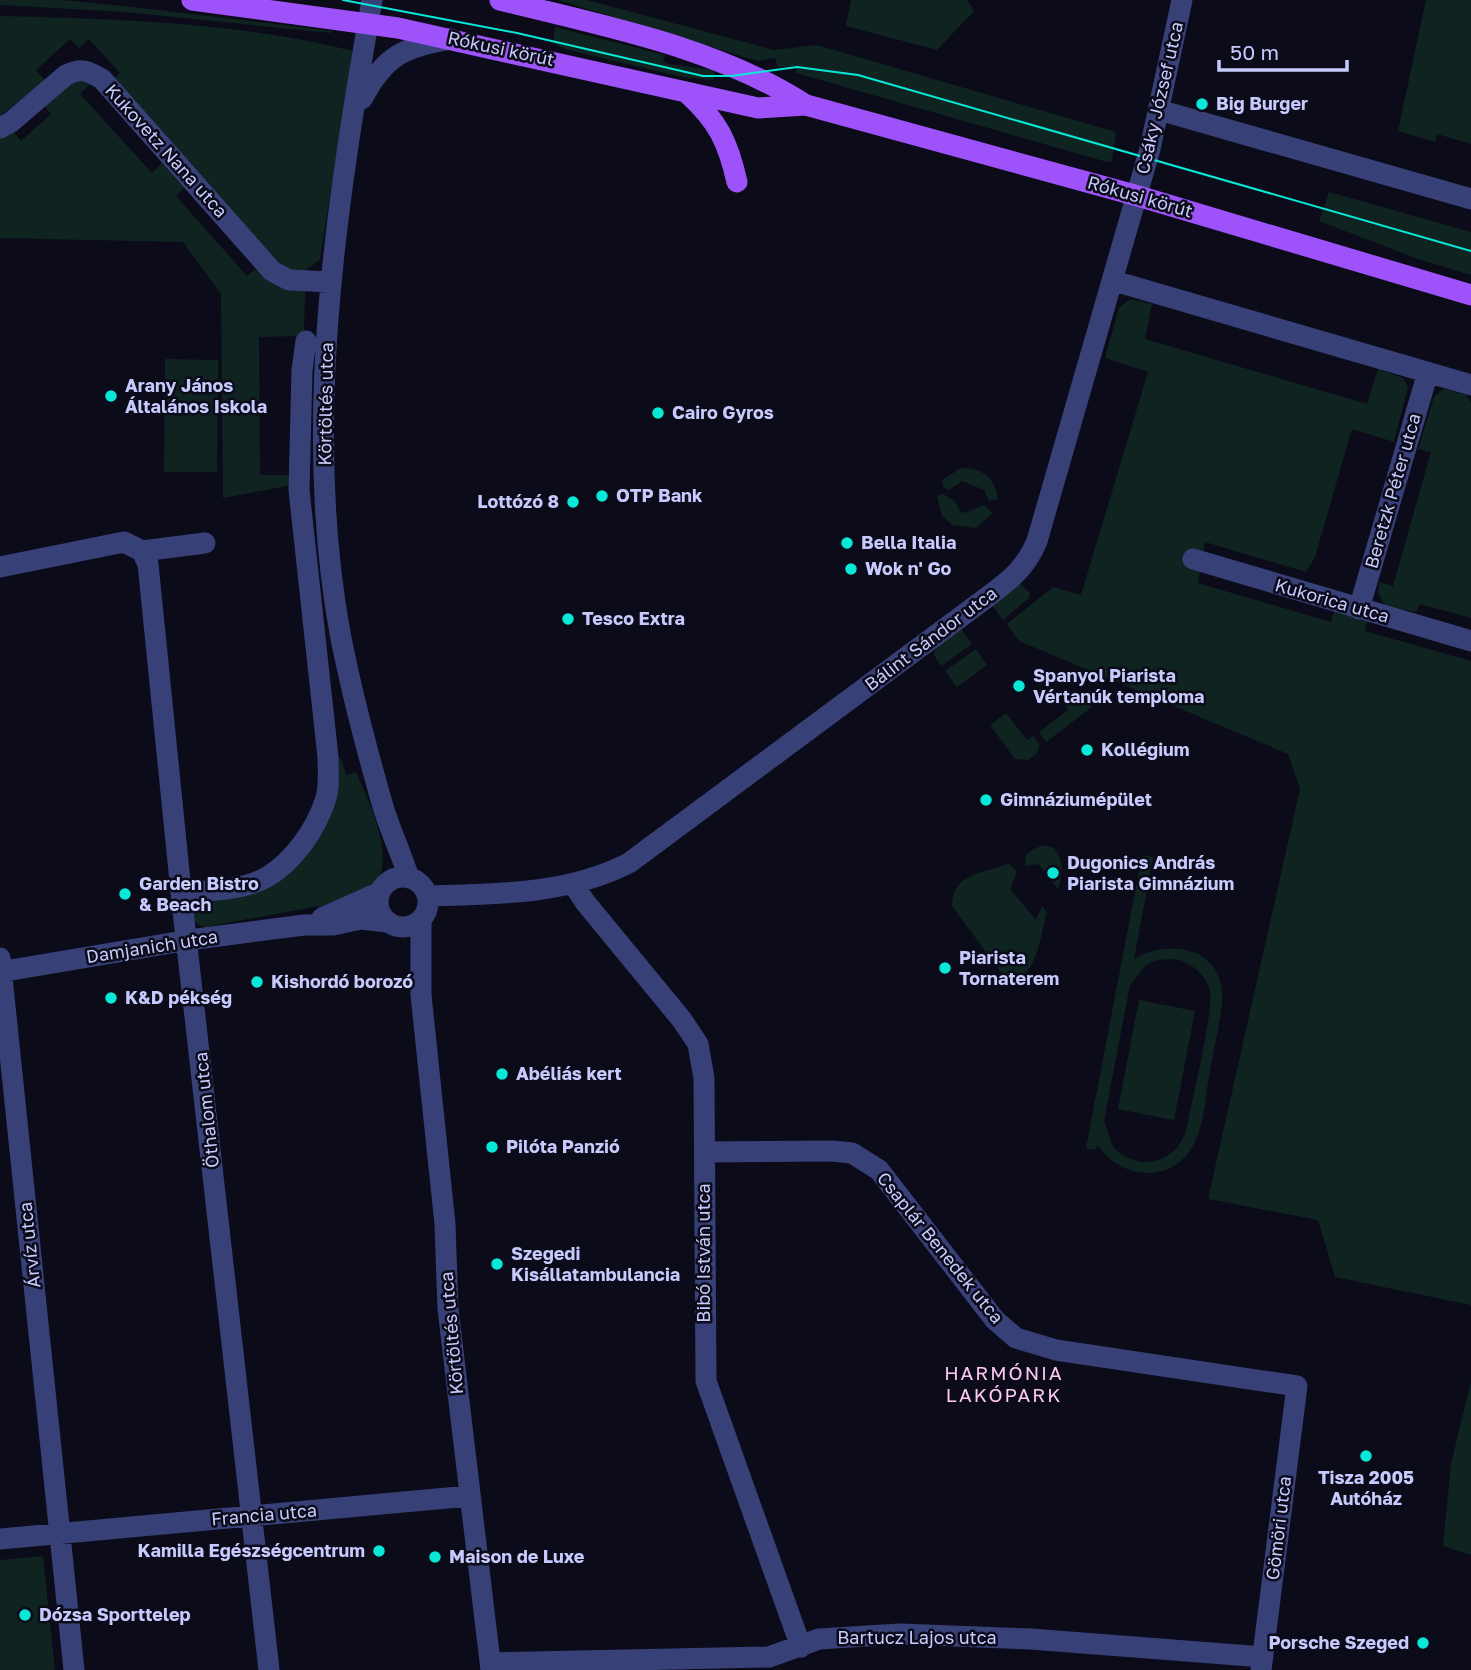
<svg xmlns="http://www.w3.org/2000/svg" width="1471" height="1670" font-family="'Golos Text',sans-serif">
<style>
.green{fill:#0f2420;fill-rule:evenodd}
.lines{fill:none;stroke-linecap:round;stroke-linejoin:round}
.minor{stroke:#384078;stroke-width:21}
.major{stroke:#9e52f9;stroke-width:21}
.tram{stroke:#09e7d7;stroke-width:2}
.poi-dot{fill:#09e7d7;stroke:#0b0b1a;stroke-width:2.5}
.labels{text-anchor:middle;stroke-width:5;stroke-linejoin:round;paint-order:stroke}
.street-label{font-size:18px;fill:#c7cafd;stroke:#0b0b1a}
.poi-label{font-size:18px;font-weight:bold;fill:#c7cafd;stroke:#0b0b1a;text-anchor:start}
.neighbourhood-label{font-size:19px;letter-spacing:2px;fill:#fdc9f3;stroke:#0b0b1a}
</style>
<rect width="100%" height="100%" fill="#0b0b1a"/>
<path class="green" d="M0,0H62L125,6L332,31L331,33L125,12L0,5Z
M558,0H587L774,50L817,45L1116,132L1112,161L1107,162L796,73L797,66L778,67L775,58L757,61Z
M851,0H967L974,11L937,50L846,26Z
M1426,0H1471V144L1437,134L1435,142L1398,131Z
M0,16C117,19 239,22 353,51L320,259L303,273L278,267L110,82L120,73L89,39L79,48L70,39L36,70L45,80L0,116Z
M555,27L665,55L663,62L668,64L715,70L714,80L682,77L565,49L553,43Z
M70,78L90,84L80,94L152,173L162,163L184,188L176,196L247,276L257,268L305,290L304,336L259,337L260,475H292V485L223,498L221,294L183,242L0,238V134L11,129L21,141L51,114L41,102Z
M1329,192L1471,232V275L1418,259L1319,221Z
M1130,299L1152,304L1145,339L1367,404L1378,369L1403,378L1408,387L1394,442L1352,429L1315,557L1306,572L1205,542L1198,583L1331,622L1335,609L1368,619L1365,631L1471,661V1305L1335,1277L1318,1220L1208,1199L1300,789L1288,754L1019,641L1007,624L1053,587L1081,595L1148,372L1105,358L1119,308Z
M165,359L218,360L217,472H164Z
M1444,389L1466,395L1471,402V618L1420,604L1416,612L1385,606L1378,593L1379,582L1393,586L1431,452L1418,449L1434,397Z
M961,468C981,467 996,478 998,499L989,501L984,490L962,481L949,490L943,487L942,480Z
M942,494L955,501L960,511L965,513L984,505L993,513L976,528L952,525L942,516L937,496Z
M1020,583L1030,593L1029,598L1003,620L992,605Z
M960,628L972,644L941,666L934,655C936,641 949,635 960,628Z
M976,649L987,665L957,687L945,671Z
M1082,694L1092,707L1046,742L1039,732L1068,710L1066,706Z
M1006,713L1027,740L1033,736L1040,745L1036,754L1028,760L1015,759L990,725Z
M341,758L346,775L356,772C368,800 400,863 371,889C360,899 335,905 321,911L318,906L205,927L197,924L189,914L192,904L277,879L336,759Z
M1042,845L1054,848C1064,861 1063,873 1058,889L1039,864L1025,866L1026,854Z
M1142,855L1153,857L1134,959C1172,937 1226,949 1222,1002C1220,1026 1213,1052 1209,1076C1205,1099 1204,1129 1191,1149C1168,1185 1119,1178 1098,1145L1095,1150L1086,1148ZM1176,959C1192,964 1206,974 1210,991C1214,1011 1191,1104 1186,1131C1174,1165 1138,1172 1113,1147L1104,1121L1130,985L1146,965L1157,960Z
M1009,863L1017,872L1010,889L1036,920L1042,906L1047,912C1041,933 1038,968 1018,979L1003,975L952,906C952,872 985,874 1009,863Z
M1139,1000L1195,1011L1174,1120L1118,1109Z
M1471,1381V1555L1443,1546L1451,1464Z
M43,1556L55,1670H0V1560Z"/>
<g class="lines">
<path class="minor" d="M372,0C336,206 302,424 340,633C351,690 366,747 382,803C389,828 401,853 409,878
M362,99C386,54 403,48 451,39
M1159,110L1471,199
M0,128L11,122L66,75C81,67 88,71 102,79L272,271L289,280L330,282
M1114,281L1471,385
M142,551L148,564L183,911L269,1670
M142,551L205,543
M1193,559L1471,641
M0,567L124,542L142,551
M1359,609L1428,372
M378 902a25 25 0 1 1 50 0a25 25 0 1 1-50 0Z
M574,885L585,902L682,1020L698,1044L704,1078L706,1381L801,1647
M181,893C208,890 243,891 267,877C293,862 316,829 325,801C330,788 328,771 328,757L299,490L302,370L306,341
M427,896C496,894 566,895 629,863L986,598C1009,581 1026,568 1037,541L1150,149L1182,0
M322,918L380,892
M421,920V995L445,1224L448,1309L491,1670
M0,958L74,1670
M0,972L189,940L304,925H333L361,919L387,922
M705,1152L832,1151L852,1153L879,1170L995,1320L1016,1338L1056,1350L1297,1386L1261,1670
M0,1539L469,1496
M490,1663L769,1657L819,1639L900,1634L1031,1639L1263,1657"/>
<path class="major" d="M192,0L398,28L758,108L806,105L1138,196L1471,295
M500,0C603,26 717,47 806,105
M687,93C718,121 728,142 737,182"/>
<path class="tram" d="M343,0L517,33L703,76H731L797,67L858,75L1471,251"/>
</g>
<g class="poi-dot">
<circle cx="1202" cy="104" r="7"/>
<circle cx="111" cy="396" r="7"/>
<circle cx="658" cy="413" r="7"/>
<circle cx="602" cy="496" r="7"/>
<circle cx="573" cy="502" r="7"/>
<circle cx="847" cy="543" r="7"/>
<circle cx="851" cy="569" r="7"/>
<circle cx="568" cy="619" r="7"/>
<circle cx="1019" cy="686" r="7"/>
<circle cx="1087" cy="750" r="7"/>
<circle cx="986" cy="800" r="7"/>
<circle cx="1053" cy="873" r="7"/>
<circle cx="125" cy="894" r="7"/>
<circle cx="945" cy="968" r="7"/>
<circle cx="257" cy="982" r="7"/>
<circle cx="111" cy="998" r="7"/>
<circle cx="502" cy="1074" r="7"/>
<circle cx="492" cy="1147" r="7"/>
<circle cx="497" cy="1264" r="7"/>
<circle cx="1366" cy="1456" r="7"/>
<circle cx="379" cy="1551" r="7"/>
<circle cx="435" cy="1557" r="7"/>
<circle cx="25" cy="1615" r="7"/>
<circle cx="1423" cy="1643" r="7"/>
</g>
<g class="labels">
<g class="street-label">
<text transform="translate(501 49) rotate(12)" y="6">Rókusi körút</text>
<text transform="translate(1160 98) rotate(-77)" y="6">Csáky József utca</text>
<text transform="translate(166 151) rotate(48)" y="6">Kukovetz Nana utca</text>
<text transform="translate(1140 197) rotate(16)" y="6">Rókusi körút</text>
<text transform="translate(326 404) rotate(-89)" y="6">Körtöltés utca</text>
<text transform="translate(1393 491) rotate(-74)" y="6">Beretzk Péter utca</text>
<text transform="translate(1332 601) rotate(16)" y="6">Kukorica utca</text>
<text transform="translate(931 639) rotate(-37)" y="6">Bálint Sándor utca</text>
<text transform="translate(152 947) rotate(-9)" y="6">Damjanich utca</text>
<text transform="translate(207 1110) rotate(-96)" y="6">Öthalom utca</text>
<text transform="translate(30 1245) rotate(-96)" y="6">Árvíz utca</text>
<text transform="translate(940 1248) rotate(51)" y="6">Csaplár Benedek utca</text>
<text transform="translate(704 1253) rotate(-90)" y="6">Bibó István utca</text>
<text transform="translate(452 1333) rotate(-95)" y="6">Körtöltés utca</text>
<text transform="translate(264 1515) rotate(-5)" y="6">Francia utca</text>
<text transform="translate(1279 1528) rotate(-83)" y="6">Gömöri utca</text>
<text x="917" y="1644">Bartucz Lajos utca</text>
</g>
<g class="poi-label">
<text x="1216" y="110">Big Burger</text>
<text x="125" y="392">Arany János<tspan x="125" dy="21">Általános Iskola</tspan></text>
<text x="672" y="419">Cairo Gyros</text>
<text x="616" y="502">OTP Bank</text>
<text x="559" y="508" text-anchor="end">Lottózó 8</text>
<text x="861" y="549">Bella Italia</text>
<text x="865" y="575">Wok n' Go</text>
<text x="582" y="625">Tesco Extra</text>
<text x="1033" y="682">Spanyol Piarista<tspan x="1033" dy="21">Vértanúk temploma</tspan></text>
<text x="1101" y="756">Kollégium</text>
<text x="1000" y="806">Gimnáziumépület</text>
<text x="1067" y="869">Dugonics András<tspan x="1067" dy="21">Piarista Gimnázium</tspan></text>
<text x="139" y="890">Garden Bistro<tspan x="139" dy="21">&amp; Beach</tspan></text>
<text x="959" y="964">Piarista<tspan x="959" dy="21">Tornaterem</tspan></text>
<text x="271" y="988">Kishordó borozó</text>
<text x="125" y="1004">K&amp;D pékség</text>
<text x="516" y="1080">Abéliás kert</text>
<text x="506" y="1153">Pilóta Panzió</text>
<text x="511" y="1260">Szegedi<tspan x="511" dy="21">Kisállatambulancia</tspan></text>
<text x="1366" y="1484" text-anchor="middle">Tisza 2005<tspan x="1366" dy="21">Autóház</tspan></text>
<text x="365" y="1557" text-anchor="end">Kamilla Egészségcentrum</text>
<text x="449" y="1563">Maison de Luxe</text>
<text x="39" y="1621">Dózsa Sporttelep</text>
<text x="1409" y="1649" text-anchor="end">Porsche Szeged</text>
</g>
<g class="neighbourhood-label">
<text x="1004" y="1380">HARMÓNIA<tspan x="1004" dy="22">LAKÓPARK</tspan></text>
</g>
</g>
<path d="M1219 60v10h128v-10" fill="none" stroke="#c7cafd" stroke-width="3.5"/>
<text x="1230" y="60" font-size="21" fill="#c7cafd" stroke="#0b0b1a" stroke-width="5" paint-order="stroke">50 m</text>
</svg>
